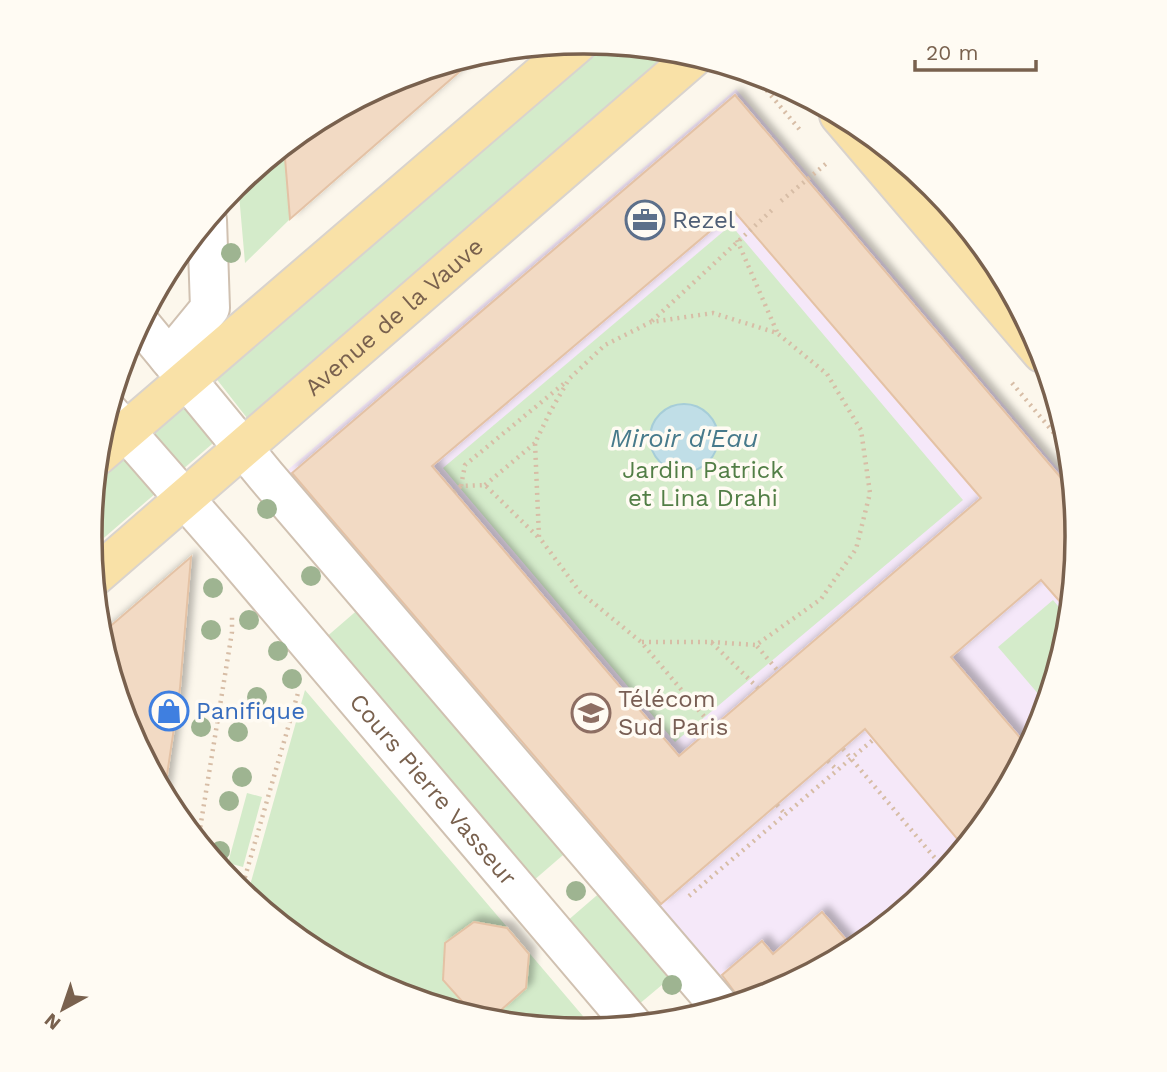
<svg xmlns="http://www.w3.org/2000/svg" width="1167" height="1072" font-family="'Work Sans',sans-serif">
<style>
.education{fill:#f5e8f9}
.green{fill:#d4ebca}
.water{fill:#c0dee7;stroke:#a6cdd8;stroke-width:2}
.building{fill:#f2dac4;stroke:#e4c2a5;stroke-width:2;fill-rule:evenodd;filter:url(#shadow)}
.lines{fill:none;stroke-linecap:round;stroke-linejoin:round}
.minor-casing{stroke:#d0c1b1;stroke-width:42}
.major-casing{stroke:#d9d3cd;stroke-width:42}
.path{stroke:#d7bda6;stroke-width:4.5;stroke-dasharray:2 5;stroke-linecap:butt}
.minor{stroke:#fff;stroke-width:38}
.major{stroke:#f9e1a7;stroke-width:38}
.tree{fill:#9eb491}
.labels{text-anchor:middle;stroke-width:7;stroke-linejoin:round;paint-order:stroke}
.service-label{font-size:24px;fill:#4e5e75;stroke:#fffbf3;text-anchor:start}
.street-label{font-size:24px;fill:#79614e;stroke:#fffbf3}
.park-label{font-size:24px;fill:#527e46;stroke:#fffbf3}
.education-label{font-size:24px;fill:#785e54;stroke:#fffbf3;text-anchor:start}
.shop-label{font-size:24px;fill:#366cbe;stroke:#fffbf3;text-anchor:start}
.water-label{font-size:26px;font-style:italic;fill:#477a8b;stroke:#fffbf3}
.rim{fill:none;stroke:#79614e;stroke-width:3.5}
</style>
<defs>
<filter id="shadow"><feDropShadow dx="6" dy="-6" stdDeviation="3.5" flood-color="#0004"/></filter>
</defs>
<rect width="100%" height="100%" fill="#fcf7ec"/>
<path class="education" d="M736,89L1072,485L1077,536L1068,633L1040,725L994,811L933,886L858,947L772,993L737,1003L284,473Z"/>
<path class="green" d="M600,44L650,49L660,61L247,418L215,377Z
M284,146L290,219L245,263L238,183Z
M731,225L963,500L675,742L443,468Z
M184,398L219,438L182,470L148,430Z
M120,453L156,493L91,549L96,474Z
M1053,600L1069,619L1046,703L998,647Z
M361,607L570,849L533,881L324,639Z
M305,690L594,1029L487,1020L394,992L309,947L247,896Z
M247,793L262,797L243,867L228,863Z
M603,890L675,974L638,1005L566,922Z"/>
<path class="water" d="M650 438a34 34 0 1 1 68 0a34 34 0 1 1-68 0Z"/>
<path class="building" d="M481,53L290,219L284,146L309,125L395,79Z
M735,95L1073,492L1077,536L1070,613L1041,580L951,657L1028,747L994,811L964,847L865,729L661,904L292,473ZM734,211L981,498L679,756L432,466Z
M191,557L180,688L164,795L127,725L100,635Z
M822,912L854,949L772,993L742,1002L722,975L762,941L773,954Z
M474,922L507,928L529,954L526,988L501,1010L468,1008L443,980L445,943Z"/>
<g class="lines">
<defs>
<g id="minor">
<path d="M140,323L266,476L721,1008"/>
<path d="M169,358L210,308L207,220"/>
<path id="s1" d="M108,411L232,553L633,1025"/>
</g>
<g id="major">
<path d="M839,115L1042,353"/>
<path d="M97,456L578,43"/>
<path id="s2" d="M94,577L695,56"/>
</g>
</defs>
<use href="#minor" class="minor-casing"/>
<use href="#major" class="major-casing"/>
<path class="path" d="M753,74L800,130
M781,201L827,163
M737,240L777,332
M652,321L772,210
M1012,383L1069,451
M485,485L535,443
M461,486L465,465L567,381
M454,492L461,486L485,485L538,537
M642,642H711L758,688
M711,642L756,645
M713,727L641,642L580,592L539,537L535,443L550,412L569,379L605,345L651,322L713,313L777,333L827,374L861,430L870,493L856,549L821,599L756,645L778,671
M843,749L945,870
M828,761L837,770
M777,805L785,814
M198,841L232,632V613
M241,891L298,693
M689,896L874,739"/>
<use href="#minor" class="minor"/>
<use href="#major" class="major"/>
</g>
<g class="tree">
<circle cx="231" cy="253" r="10"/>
<circle cx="267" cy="509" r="10"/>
<circle cx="311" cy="576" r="10"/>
<circle cx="213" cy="588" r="10"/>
<circle cx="249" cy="620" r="10"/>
<circle cx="211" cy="630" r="10"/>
<circle cx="278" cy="651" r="10"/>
<circle cx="292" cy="679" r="10"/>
<circle cx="257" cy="697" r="10"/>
<circle cx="201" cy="727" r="10"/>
<circle cx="238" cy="732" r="10"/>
<circle cx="242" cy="777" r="10"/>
<circle cx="229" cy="801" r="10"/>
<circle cx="220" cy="851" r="10"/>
<circle cx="576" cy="891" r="10"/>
<circle cx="672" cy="985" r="10"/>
</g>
<defs>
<symbol id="office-ring" viewBox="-11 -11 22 22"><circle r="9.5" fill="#fffbf3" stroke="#5c6f8a" stroke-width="1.5"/><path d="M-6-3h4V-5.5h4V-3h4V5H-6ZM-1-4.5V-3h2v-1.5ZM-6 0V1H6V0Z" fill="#5c6f8a"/></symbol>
<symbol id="shop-ring" viewBox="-11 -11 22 22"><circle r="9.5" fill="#fffbf3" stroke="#3f7fe0" stroke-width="1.5"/><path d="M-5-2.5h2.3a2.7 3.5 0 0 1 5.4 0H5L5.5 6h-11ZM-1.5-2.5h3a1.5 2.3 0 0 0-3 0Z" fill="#3f7fe0"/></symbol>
<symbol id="university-ring" viewBox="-11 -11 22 22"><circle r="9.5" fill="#fffbf3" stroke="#8d6e63" stroke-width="1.5"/><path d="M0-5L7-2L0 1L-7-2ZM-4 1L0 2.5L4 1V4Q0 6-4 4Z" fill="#8d6e63"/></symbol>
</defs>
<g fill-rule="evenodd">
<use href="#office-ring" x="623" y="198" width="44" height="44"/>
<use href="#shop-ring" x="147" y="689" width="44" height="44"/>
<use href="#university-ring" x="569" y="691" width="44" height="44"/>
</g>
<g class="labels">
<g class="service-label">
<text x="672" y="228">Rezel</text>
</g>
<g class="street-label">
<text dy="8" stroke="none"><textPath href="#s2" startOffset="397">Avenue de la Vauve</textPath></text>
<text dy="8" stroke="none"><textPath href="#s1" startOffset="499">Cours Pierre Vasseur</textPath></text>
</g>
<g class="park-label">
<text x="703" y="478">Jardin Patrick<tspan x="703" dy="28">et Lina Drahi</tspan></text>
</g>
<g class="education-label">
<text x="618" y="707">Télécom<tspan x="618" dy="28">Sud Paris</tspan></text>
</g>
<g class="shop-label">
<text x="196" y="719">Panifique</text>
</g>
<g class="water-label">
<text x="684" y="447">Miroir d'Eau</text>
</g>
</g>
<path d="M0 0H1167V1072H0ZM583 54H584A481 481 0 0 1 1065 535V537A481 481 0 0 1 584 1018H583A481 481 0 0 1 102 537V535A481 481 0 0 1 583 54Z" fill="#fffbf3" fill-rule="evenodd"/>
<path class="rim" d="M583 54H584A481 481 0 0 1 1065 535V537A481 481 0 0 1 584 1018H583A481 481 0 0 1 102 537V535A481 481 0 0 1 583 54Z"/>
<g transform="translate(63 1009) rotate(220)" stroke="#fffbf3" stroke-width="5" paint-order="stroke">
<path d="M0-5L12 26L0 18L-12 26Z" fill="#79614e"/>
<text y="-10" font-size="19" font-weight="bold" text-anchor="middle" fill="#79614e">N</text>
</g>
<path d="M915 60v10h121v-10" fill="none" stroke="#79614e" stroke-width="3.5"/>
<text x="926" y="60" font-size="21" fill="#79614e" stroke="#fffbf3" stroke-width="5" paint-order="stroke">20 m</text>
</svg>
